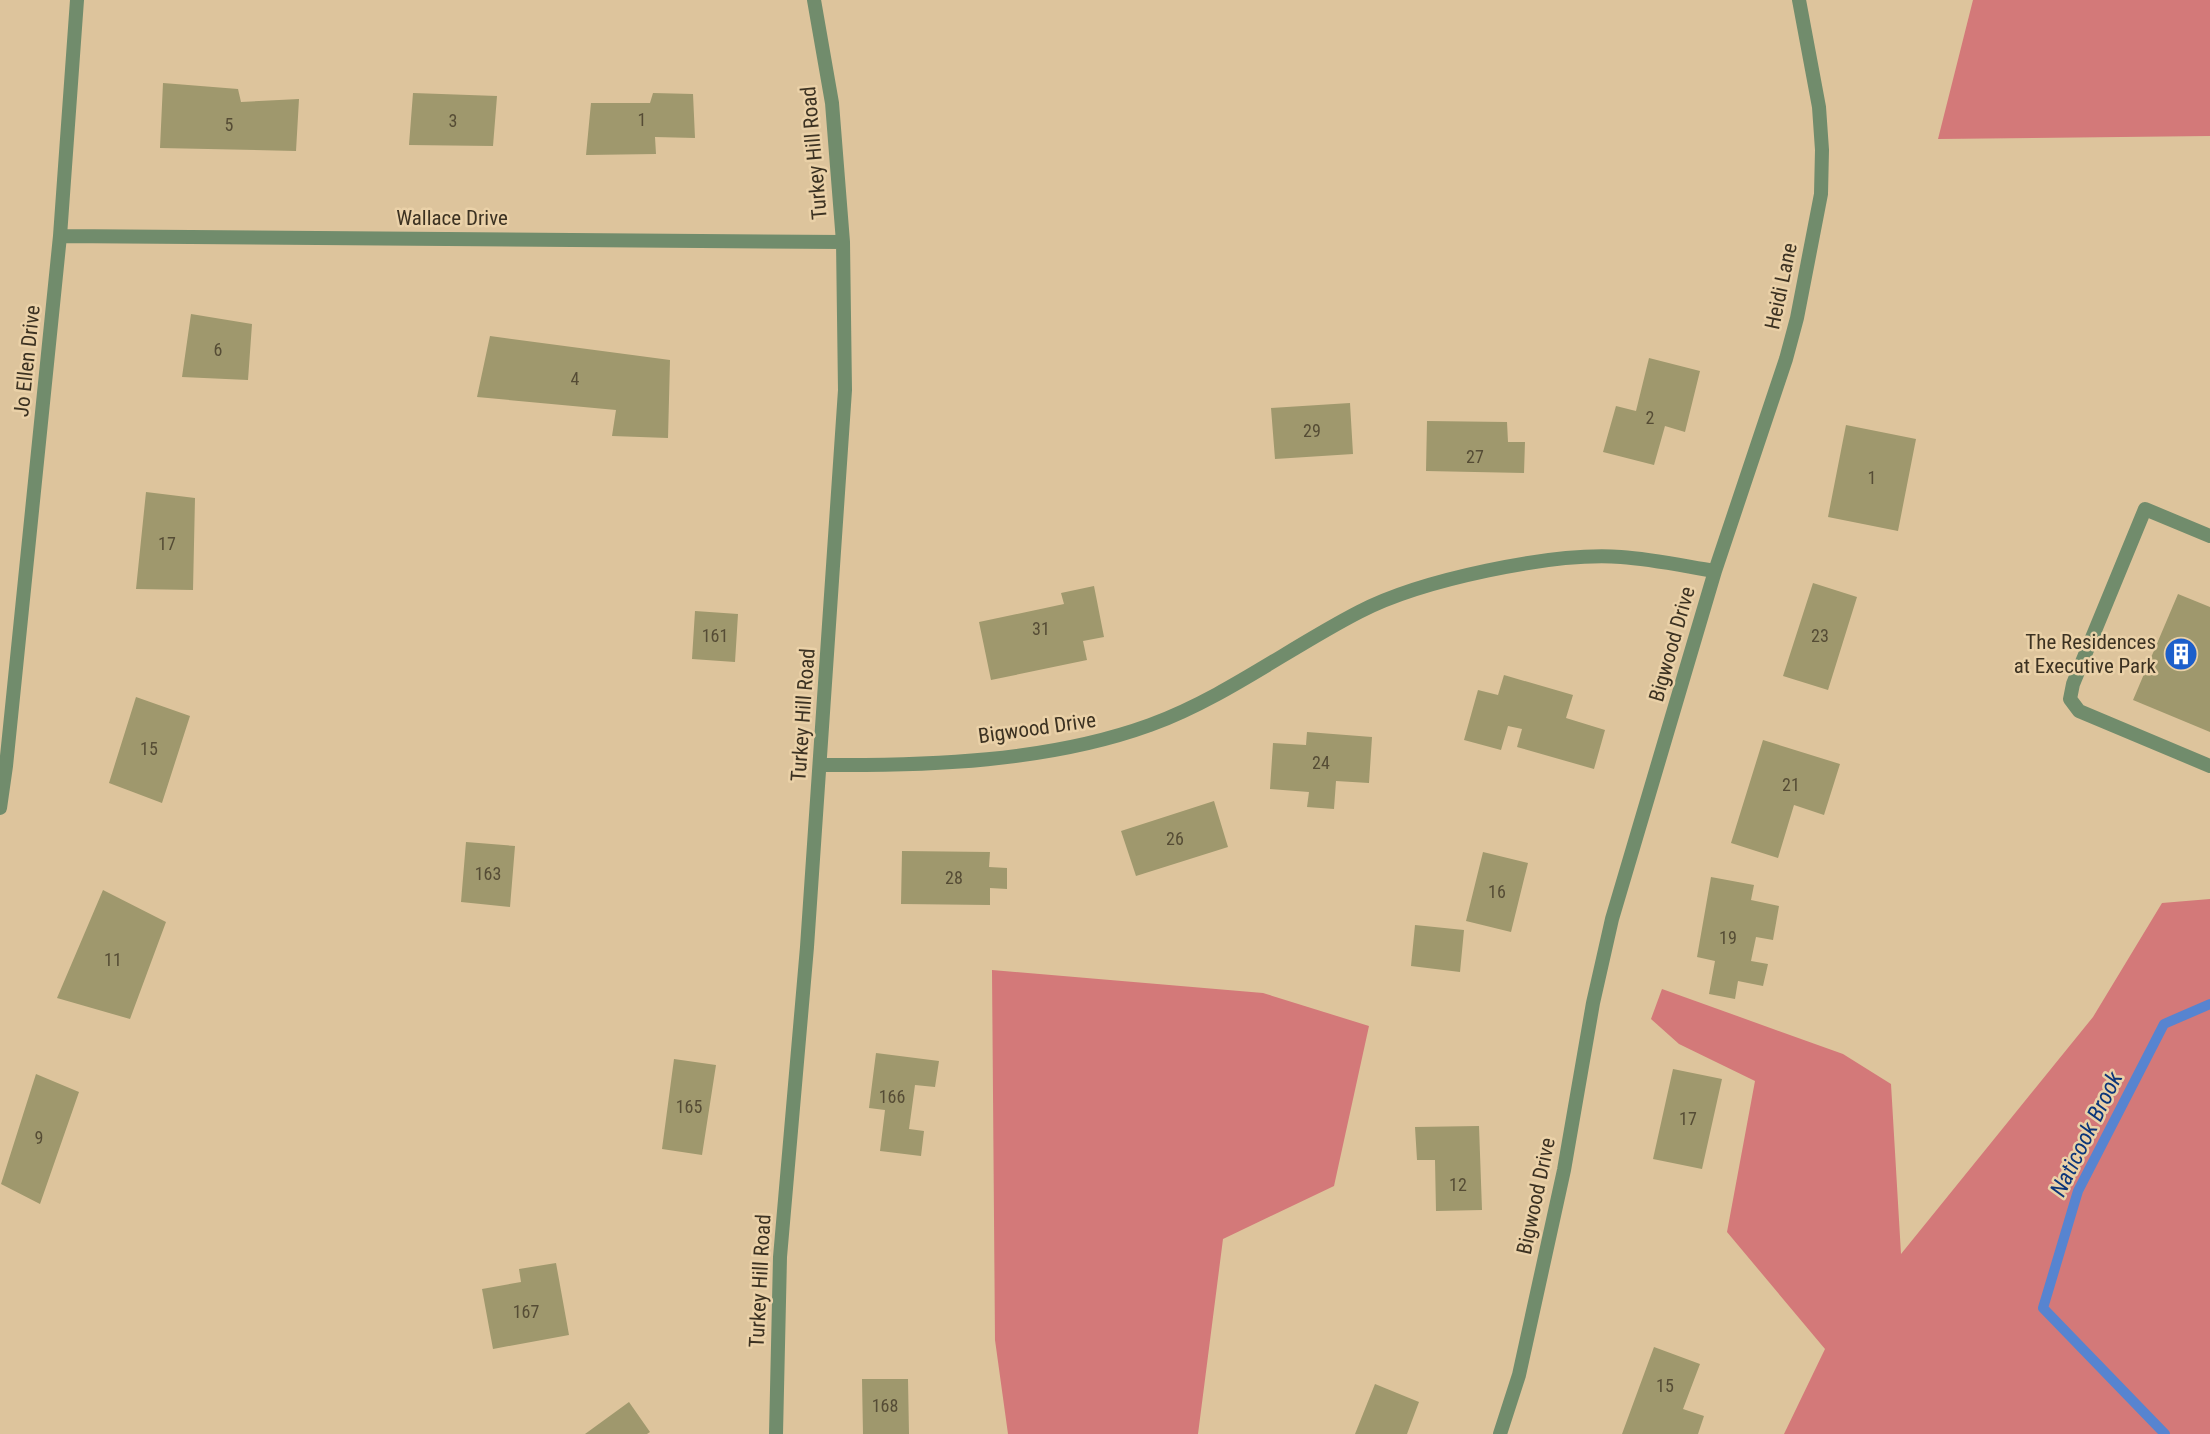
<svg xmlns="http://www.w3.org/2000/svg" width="2210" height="1434" font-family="'Roboto Condensed',sans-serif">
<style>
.green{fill:#d37979}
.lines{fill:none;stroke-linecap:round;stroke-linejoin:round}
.stream{stroke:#5784d0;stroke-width:10}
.building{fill:#9f986d}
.service{stroke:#718c6c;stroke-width:14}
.minor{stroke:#718c6c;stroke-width:14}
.labels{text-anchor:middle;stroke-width:5;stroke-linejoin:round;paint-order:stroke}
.number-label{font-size:18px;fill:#554c35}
.street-label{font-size:21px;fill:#3c3222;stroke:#ead1a8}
.poi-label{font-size:21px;fill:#3c3222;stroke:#ead1a8;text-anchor:end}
.water-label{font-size:23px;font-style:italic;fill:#0b3579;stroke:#ead1a8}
</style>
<rect width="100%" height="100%" fill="#ddc49c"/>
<path class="green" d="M1973,0H2210V136L1938,139Z
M2210,899V1434H1784L1825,1349L1727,1232L1755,1081L1679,1044L1651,1019L1662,989L1843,1054L1891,1084L1901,1254L2093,1017L2162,903Z
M992,970L1263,993L1369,1026L1334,1186L1223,1239L1198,1434H1008L995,1340Z"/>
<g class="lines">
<path class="stream" d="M2165,1434L2043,1308L2078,1191L2164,1024L2210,1004"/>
</g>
<path class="building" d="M163,83L238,89L241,102L299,99L296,151L160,148Z
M413,93L497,96L493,146L409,145Z
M653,93L693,94L695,138L655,137L656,154L586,155L591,103H650Z
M191,314L252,324L248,380L182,377Z
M490,336L670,360L668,438L612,436L616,410L477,397Z
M1649,358L1700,371L1685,432L1665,426L1654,465L1603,452L1616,406L1636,411Z
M1350,403L1353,454L1275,459L1271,408Z
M1427,421L1507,422L1508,442H1525L1524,473L1426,471Z
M1846,425L1916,439L1898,531L1828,517Z
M146,492L195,498L193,590L136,589Z
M1813,583L1857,597L1828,690L1783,676Z
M1094,586L1104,637L1083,641L1087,660L991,680L979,622L1064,604L1061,593Z
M2178,594L2210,607V732L2133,700Z
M695,611L738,614L735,662L692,659Z
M1504,675L1573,695L1566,718L1605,730L1594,769L1517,747L1522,729L1508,726L1501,750L1464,740L1478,690L1498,695Z
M136,697L190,716L162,803L109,783Z
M1307,732L1372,737L1369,783L1336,781L1334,809L1307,807L1309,792L1270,789L1273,743L1306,745Z
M1763,740L1840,764L1824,815L1794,805L1778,858L1731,843Z
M1214,801L1228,847L1136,876L1121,831Z
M466,842L515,846L510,907L461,902Z
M902,851L990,852L989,867L1007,868V889L990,888V905L901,904Z
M1483,852L1528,863L1511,932L1466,921Z
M1711,877L1754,885L1751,900L1779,906L1773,940L1756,937L1751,961L1768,964L1763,986L1738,981L1735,999L1709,994L1715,961L1697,957Z
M103,890L166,922L130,1019L57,998Z
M1415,925L1464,930L1460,972L1411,966Z
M876,1053L939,1061L935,1087L915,1085L909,1129L924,1131L921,1156L880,1151L885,1110L869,1108Z
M674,1059L716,1065L702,1155L662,1149Z
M1673,1069L1722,1079L1702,1169L1653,1159Z
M36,1074L79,1092L40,1204L1,1184Z
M1479,1126L1482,1210L1436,1211L1435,1160H1417L1415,1127Z
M556,1263L569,1335L493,1349L482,1289L521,1282L519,1269Z
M1654,1347L1700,1364L1683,1409L1704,1416L1698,1434H1622Z
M862,1379H908L909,1434H863Z
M1375,1384L1419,1402L1407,1434H1355Z
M629,1402L650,1432L647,1434H585Z"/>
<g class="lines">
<path class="service" d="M2210,536L2145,509L2073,684L2070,699L2079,711L2210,766"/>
<path class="minor" d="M60,236L843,242
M821,765C928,766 1048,762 1150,725C1224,698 1289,648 1359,612C1420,580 1552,552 1621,557C1652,559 1684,566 1715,571
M0,808L6,766L60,236L77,0
M776,1434L780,1257L807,947L845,390L843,242L832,103L814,0
M1500,1434L1519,1375L1564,1170L1593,1003L1612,919L1715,571L1786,359L1797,318L1821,194L1822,150L1819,107L1799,0"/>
</g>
<defs>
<symbol id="building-disc" viewBox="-11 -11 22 22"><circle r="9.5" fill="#1d5fcb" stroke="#ead1a8"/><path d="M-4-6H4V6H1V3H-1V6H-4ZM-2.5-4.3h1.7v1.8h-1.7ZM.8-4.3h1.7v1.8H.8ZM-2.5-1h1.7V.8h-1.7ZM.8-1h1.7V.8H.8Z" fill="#fff"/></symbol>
</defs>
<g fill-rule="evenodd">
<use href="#building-disc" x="2162" y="635" width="38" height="38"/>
</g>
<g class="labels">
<g class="number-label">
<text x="642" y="126">1</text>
<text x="453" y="127">3</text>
<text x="229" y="131">5</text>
<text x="218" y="356">6</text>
<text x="575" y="385">4</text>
<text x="1650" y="424">2</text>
<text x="1312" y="437">29</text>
<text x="1475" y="463">27</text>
<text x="1872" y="484">1</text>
<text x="167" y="550">17</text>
<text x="1041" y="635">31</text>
<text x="715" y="642">161</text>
<text x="1820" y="642">23</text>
<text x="149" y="755">15</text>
<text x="1321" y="769">24</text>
<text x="1791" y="791">21</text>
<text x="1175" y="845">26</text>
<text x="488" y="880">163</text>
<text x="954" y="884">28</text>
<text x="1497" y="898">16</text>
<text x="1728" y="944">19</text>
<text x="113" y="966">11</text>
<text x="892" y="1103">166</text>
<text x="689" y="1113">165</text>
<text x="1688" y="1125">17</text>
<text x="39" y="1144">9</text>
<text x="1458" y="1191">12</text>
<text x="526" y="1318">167</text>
<text x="1665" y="1392">15</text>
<text x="885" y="1412">168</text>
</g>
<g class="street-label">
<text transform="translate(814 153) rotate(-95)" y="7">Turkey Hill Road</text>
<text x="452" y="225">Wallace Drive</text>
<text transform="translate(1781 286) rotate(-78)" y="7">Heidi Lane</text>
<text transform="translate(27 361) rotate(-84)" y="7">Jo Ellen Drive</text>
<text transform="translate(1672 644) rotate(-74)" y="7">Bigwood Drive</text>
<text transform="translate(803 715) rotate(-86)" y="7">Turkey Hill Road</text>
<text transform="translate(1037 728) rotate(-8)" y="7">Bigwood Drive</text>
<text transform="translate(1536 1196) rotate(-78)" y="7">Bigwood Drive</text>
<text transform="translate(760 1281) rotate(-87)" y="7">Turkey Hill Road</text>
</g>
<g class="poi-label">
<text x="2156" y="649">The Residences<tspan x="2156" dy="24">at Executive Park</tspan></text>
</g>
<g class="water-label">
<text transform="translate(2086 1134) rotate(-64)" y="8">Naticook Brook</text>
</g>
</g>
</svg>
